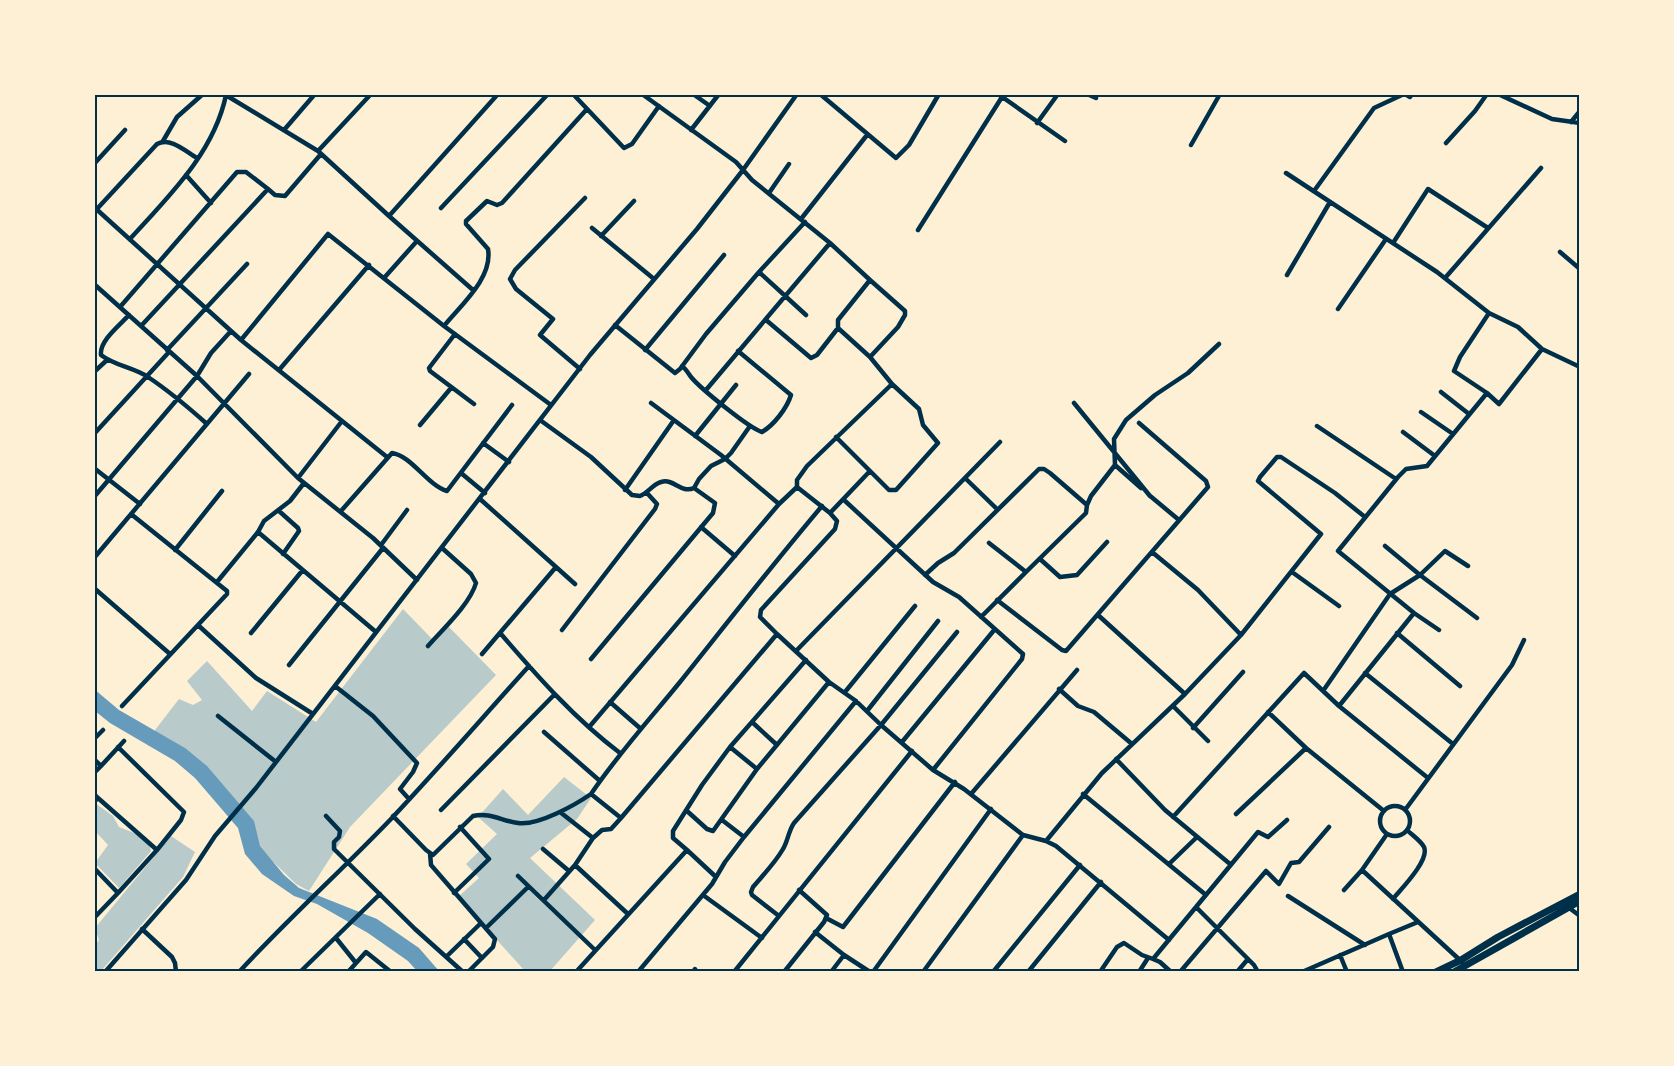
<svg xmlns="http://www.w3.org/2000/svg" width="1674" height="1066" font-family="Roboto,sans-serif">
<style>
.green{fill:#b9caca}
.water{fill:#669bbc}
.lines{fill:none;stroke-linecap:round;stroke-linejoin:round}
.minor{stroke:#003049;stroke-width:4.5}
.secondary{stroke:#003049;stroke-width:7}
.neatline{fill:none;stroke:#003049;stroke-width:2}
</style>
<rect width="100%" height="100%" fill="#fdf0d5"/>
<path class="green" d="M403,609L435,642L448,626L496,675L350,827L309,891L296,884L251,840L245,820L152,734L179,699L193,705L202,700L187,681L207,661L252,711L267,691L316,722Z
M564,777L591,798L577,819L530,858L595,920L550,971H525L458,897L479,878L466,864L497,834L478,817L503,789L528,815Z
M95,803L113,816L119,827L147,838L151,851L119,888L95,863L108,845L95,831Z
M171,836L195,852L183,877L101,971L95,972V945L99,940L95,928Z"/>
<path class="water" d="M94,689L119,710L185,748L207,766L254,821L260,846L284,875L299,888L377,919L419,948L439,971H417L408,961L368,933L317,904L294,896L262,874L245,854L238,828L195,778L175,761L110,723L95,711Z"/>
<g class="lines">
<path class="minor" d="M224,94L318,151L389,216L498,94
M573,94L624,148L632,144L659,106
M642,94L736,162L752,180L830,243L870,280L838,320V328L870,357L892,384L807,466L797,480V487
M693,94L710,106
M820,94L896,158L909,145L939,94
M998,94L1065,141
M1087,94L1096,98
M1405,94L1410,97L1412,94
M1498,94L1552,119L1580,123
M1571,122L1580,111
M1037,123L1058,94
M284,130L315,94
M691,130L719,94
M163,141L177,117L203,94
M1446,143L1475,111L1487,94
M1191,145L1220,94
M318,151L371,94
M94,164L125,130
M1286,173L1437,272L1489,313L1518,327L1542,349L1580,367
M186,175L211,203
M1314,191L1374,108L1404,94
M769,193L789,164
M94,207L241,340L387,457
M441,208L548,94
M96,210L157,144C171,137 185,151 197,158
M389,216L473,290
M801,219L867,135
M805,222L759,272L806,315
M592,228L654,279
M918,230L1002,97
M601,236L634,201
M130,239C168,197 214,153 226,95
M1393,243L1428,189L1488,228
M1560,252L1580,269
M1287,275L1330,202
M384,278L417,241
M1445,278L1541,168
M94,284L197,376L298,478L373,538L417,580
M120,307L237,172H246L268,189
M1338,309L1386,239
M129,315C120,325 99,341 101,355C115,366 133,367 148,377C169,391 188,407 207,424
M766,320L811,358L817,355L838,328
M615,325L675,373L680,369L706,334L759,272
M141,326L268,189L275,195L285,196L321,154
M444,326C461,305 493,278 488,249L466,224V221L487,201L497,205L502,203L587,109
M455,334L429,368L430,371L474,404
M241,340L328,234L444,326L551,405
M167,350L247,264
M645,350L724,255
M870,357L898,327L905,315V311L870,280
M682,366C686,369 688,373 691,377C701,389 749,428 762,432C774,425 787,408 791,395L738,351
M580,369L540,335L553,319L516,289L510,279L515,270L585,198
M279,370L369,265
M94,372L107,360
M706,390L830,243
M1441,392L1469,414
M1487,393L1454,371L1460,357L1489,313
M651,403L721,455L779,504L797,487L830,513L870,471L836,437
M1074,403L1150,496
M1421,412L1453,434
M540,420L591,457L632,495L640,496C648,493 653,484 661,482C674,478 681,494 694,488L715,503L713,513L591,659
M420,425L451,388
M1317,426L1396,479
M1403,432L1435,456
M94,434L169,352
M695,436L736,385
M483,443L509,462
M1115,465L1141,488
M94,468L140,504
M870,471L889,490H896L938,443L923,425L919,409L892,384
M461,473L485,493
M298,478L342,421
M965,478L997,509
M694,488L699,479L711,466L725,459L731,453L750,426
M625,490L674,420
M1149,495L1179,520
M94,497L197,376L211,353L231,331
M480,499L575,584
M844,500L933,582L959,597L1023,654L1022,659L933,770
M279,511L298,528L299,531L283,554
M341,511L392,453C412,456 427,485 447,491L512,405
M701,527L735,556
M258,532L376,632
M381,545L407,510
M1385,546L1420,575L1445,551L1468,566
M175,550L222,491
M1152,552L1198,590L1241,635L1185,694
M94,558L249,374
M1040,559L1060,577L1077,575L1107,542
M1026,572L1086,513L1087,505L1091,496L1115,465L1114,439L1126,420L1155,395L1188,373L1219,344
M1292,572L1339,606
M925,575L938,563L954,553L1039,469H1044L1050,473L1087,505
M217,582L258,532L264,521L290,501L304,483
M94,588L170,654
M997,600L1062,650L1066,651L1208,487L1206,481L1139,423
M981,617L1026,572L989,543
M199,626L256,678L313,714
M562,630L655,509L657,504L647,493
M1439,630L1414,613L1338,551L1398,477L1406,469L1427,466L1487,393L1499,404L1542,349
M251,633L302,571
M1397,633L1460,686
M501,634C538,677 575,719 620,753
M777,634L760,617L761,610L835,529L837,521L830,513
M1241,635L1321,534L1258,481L1260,477L1277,457H1281L1335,493L1365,517
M428,646C443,629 470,604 476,583L471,574L442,548
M796,651L1000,442
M482,654L556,567
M289,665L383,548
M1365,673L1453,744
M335,686L373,716L417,763L413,772L400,789L409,799
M1059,689L1078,706L1094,712L1132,744
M1323,691L1390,594L1420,575L1477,618
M845,692L915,606
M610,702L641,729
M122,706L227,594V591L131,514
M1339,706L1414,613
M1174,707L1208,741
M867,711L938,621
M1268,712L1306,748L1384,811
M218,716L276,762
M752,722L777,745
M590,726L779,504
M1193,728L1243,672
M544,732L600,781
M94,739L103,730
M902,742L995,629
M118,747L184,812L181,820L157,850
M730,747L806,660
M94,759L101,766L94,773
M1116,759L1165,810L1230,864
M101,766L124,741
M94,794L98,798L94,802
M971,794L1077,670
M1083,794L1206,895
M98,798L157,850L118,893
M1380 821a15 15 0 1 1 30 0a15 15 0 1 1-30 0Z
M441,810L554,695
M1405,810L1512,665L1524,640
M687,811L707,829L713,831L757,769
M560,812L593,838L575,865
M1236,814L1306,748
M326,816L340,831L339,837L334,842V849L415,929L463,972
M393,816L426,850L433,855L473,816C490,812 502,821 518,823C538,826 575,805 591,794
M1173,817L1304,673L1339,706L1428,778
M621,818L591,794C618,754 650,719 680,682C727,623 773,564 822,506
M722,820L744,837
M593,838L602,830L611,829L621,818L777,634L829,682
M1046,841L1102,773L1185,694L1098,615
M543,849L569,871
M687,850L716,877
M430,853L431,865L495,939L493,947L468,972
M1169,864L1197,837
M94,868L118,893L94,918
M1362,870L1462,962
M518,876L595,950
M1344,890L1362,870L1387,834
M454,893L489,859L460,827
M703,895L762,938
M1288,896L1365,945
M1393,899C1401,889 1430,860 1424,847C1421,841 1412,835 1407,830
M544,900L575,865L628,914
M1196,907L1254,965L1258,972
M1568,907L1580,916
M779,916L752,895L751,892L753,887C763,875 775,863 783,849C788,841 788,832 794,823L881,725L957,632
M826,918L843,927L955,782
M486,928L528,887
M142,929L172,957L175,963L176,972
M815,932L844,955
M1389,934L1418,922
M336,938L356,963
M464,939L482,958
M1340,955L1347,972
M446,957L481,923
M1153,959L1160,962L1171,972
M105,972L186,880L215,836L256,788L590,355L697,229L743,170L797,94
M239,972C288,919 341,871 391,819C438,769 483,717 529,666
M300,972L380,894
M348,972L366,952L391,972
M576,972L687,850L673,838V831L702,785L730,747L757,769L829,682L856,701L881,725L933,770L964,789L1023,835L1046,841L1056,846L1169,940
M638,972L712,884L725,862L744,837L856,701
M693,972L695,969
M734,972L912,751
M784,972L824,922L827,915L799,890
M831,972L844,955L870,972
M873,972L991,809
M923,972L1023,835
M993,972L1080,865
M1028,972L1101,882
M1100,972L1117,947L1124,943L1142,955L1153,959L1258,832L1268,837L1287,820
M1139,972L1148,958
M1180,972L1266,871L1279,884L1291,863L1299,862L1329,827
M1237,972L1248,959
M1302,972L1389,934L1403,972"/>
<path class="secondary" d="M1436,972L1461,960L1498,937L1580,894
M1454,972L1580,901"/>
</g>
<rect width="1674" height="1066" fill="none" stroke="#fdf0d5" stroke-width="192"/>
<rect x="96" y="96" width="1482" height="874" class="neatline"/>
</svg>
